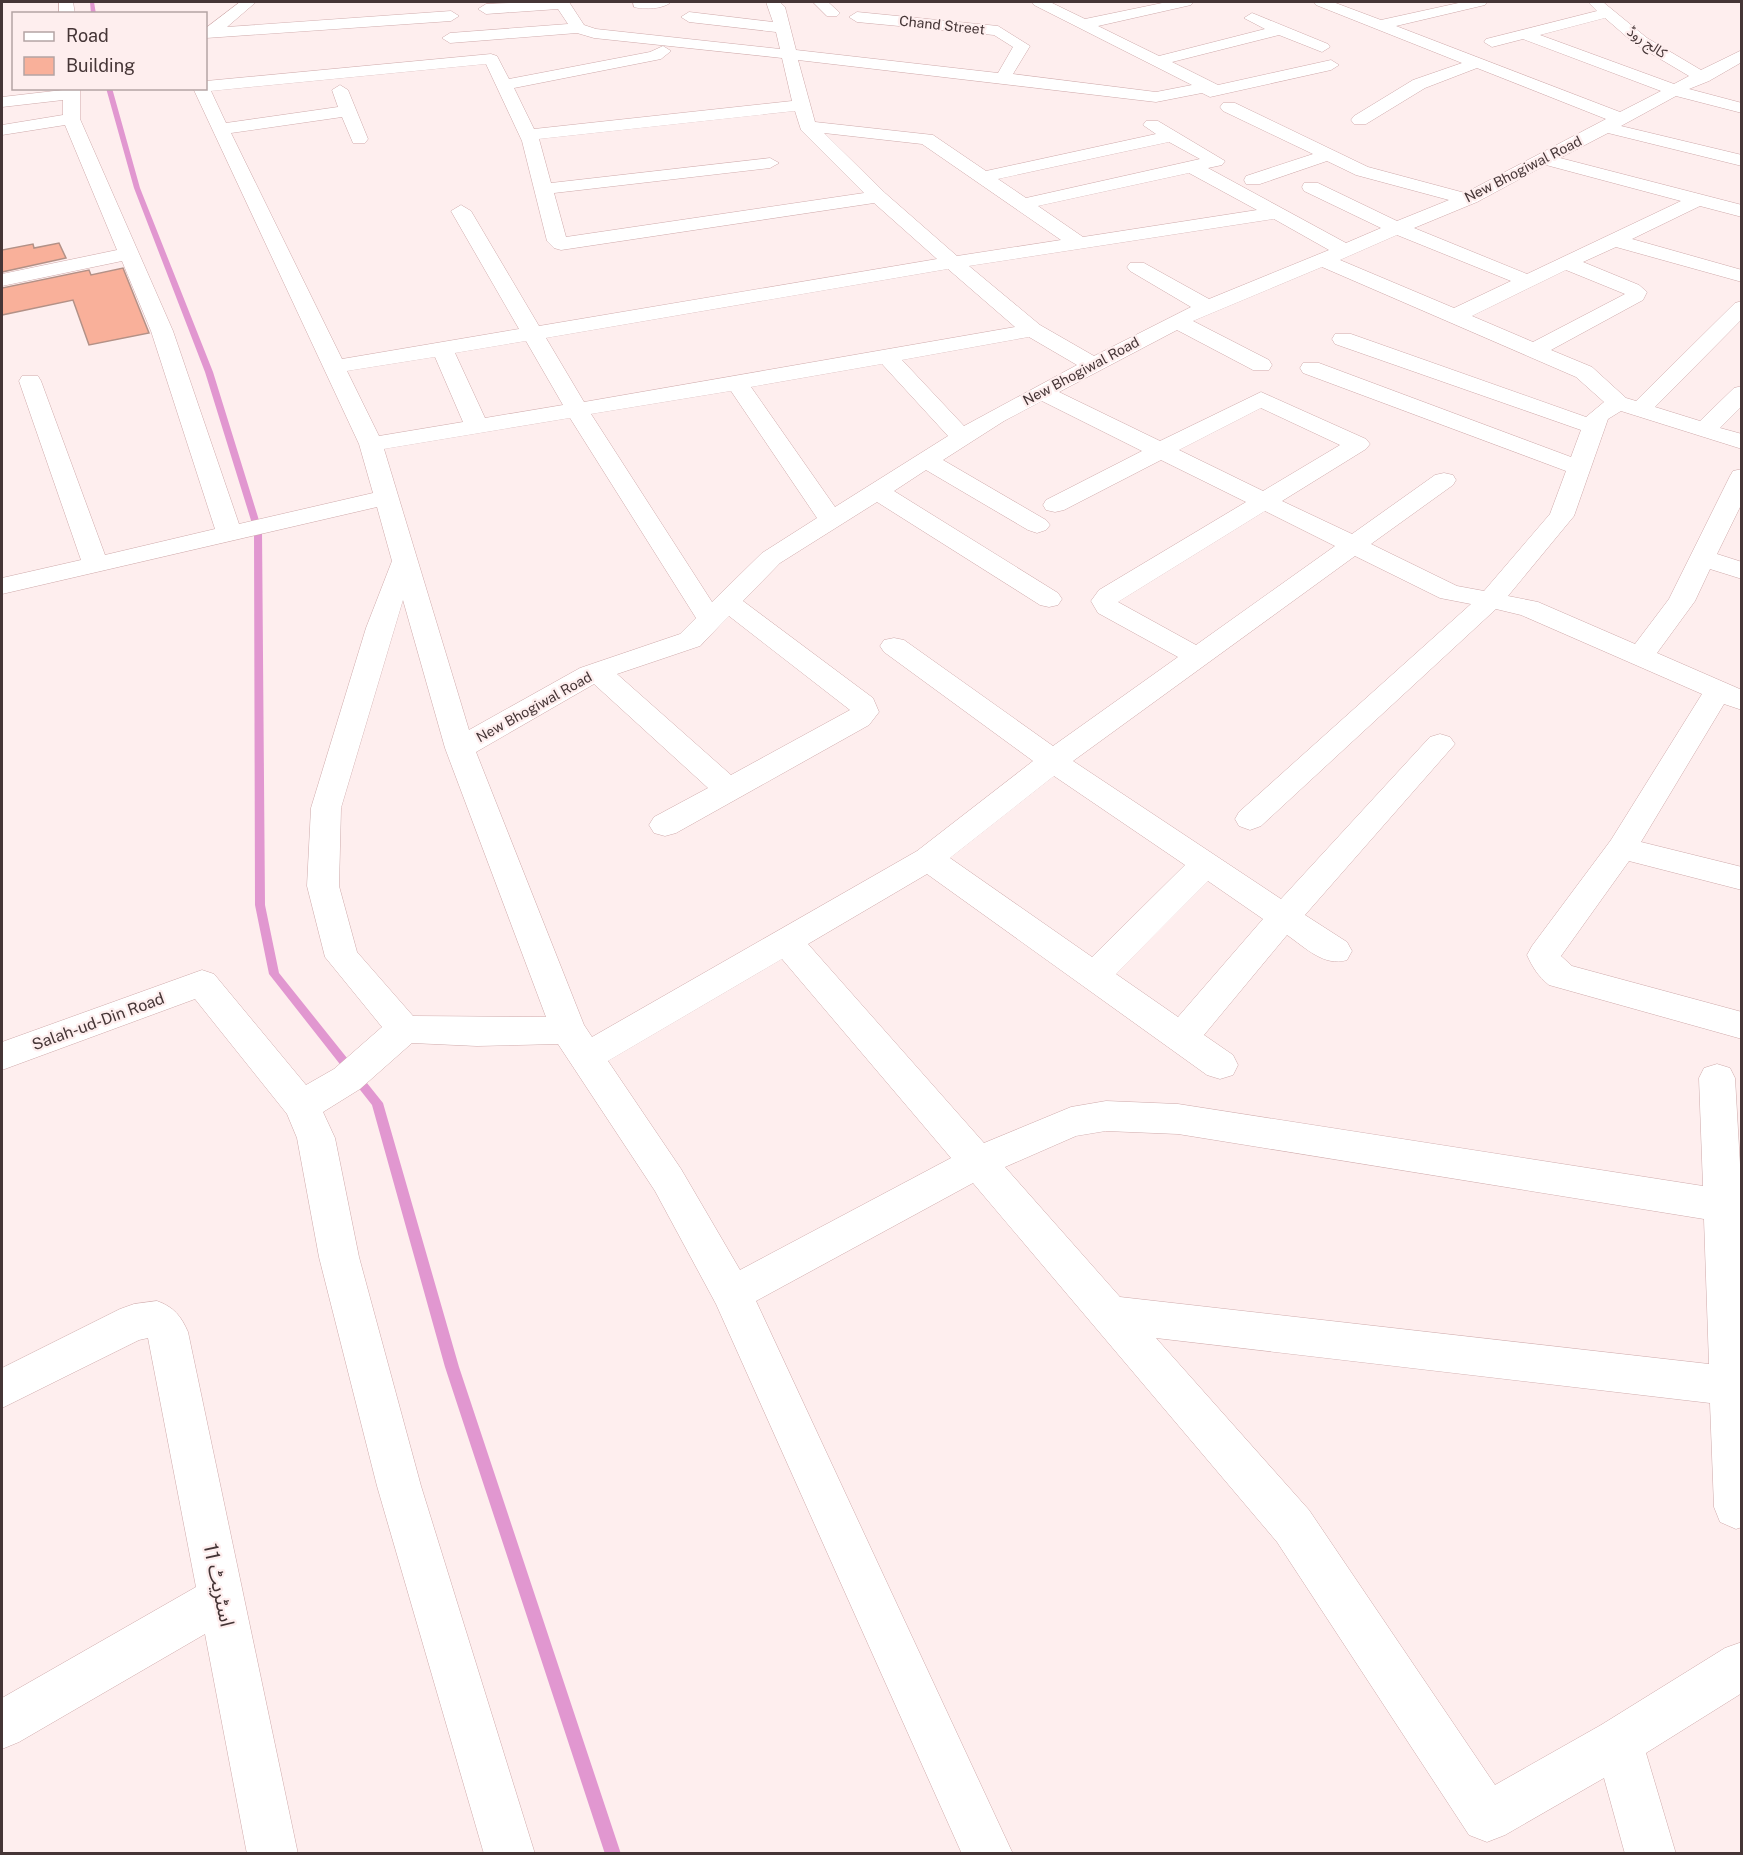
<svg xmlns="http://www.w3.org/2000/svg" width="1743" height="1855" font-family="'Public Sans','Noto Sans Arabic',sans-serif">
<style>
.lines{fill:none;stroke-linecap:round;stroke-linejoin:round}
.stream{fill:#e197d0;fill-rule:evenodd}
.building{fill:#f9b09a;stroke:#b39187;stroke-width:1.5}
.minor-casing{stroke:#cfaaab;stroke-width:1}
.minor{fill:#fff;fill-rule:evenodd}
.labels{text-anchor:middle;stroke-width:4.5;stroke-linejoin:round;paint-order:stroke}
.far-street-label{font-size:14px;fill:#453536;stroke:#feeeee}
.street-label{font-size:16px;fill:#453536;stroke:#feeeee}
.near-street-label{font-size:20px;fill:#453536;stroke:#feeeee}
</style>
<rect width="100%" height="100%" fill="#feeeee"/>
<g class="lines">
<path class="stream" d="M90,2H94L96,14H91Z
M106,88H112L140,188L213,372L262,530L265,905L279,973L383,1103L459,1367L621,1854H605L445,1367L372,1105L269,974L255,905L254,530L205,372L134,188Z"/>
</g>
<path class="building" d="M59,243L66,258L2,272V250L33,244L34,248Z
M123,268L149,333L89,345L73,300L2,315V288L89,270L91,275Z"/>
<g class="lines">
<defs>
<path id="minor" d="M59,2H73L75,14H59Z
M240,2H256L227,27L451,11L459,16L451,21L206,38V28Z
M532,2H569L584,25L596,29L780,49L776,32L689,22L681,17L689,12L773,22L766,2H780L785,7L796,50L998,73L1013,47L994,35L857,22L849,17L857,12L998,26L1030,46L1013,74L1156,92L1192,85L1034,5L1032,2H1050L1085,19L1167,2H1193L1191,5L1098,26L1159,56L1265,29L1244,18L1252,13L1257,15L1328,44L1330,47L1322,52L1279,35L1172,62L1218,85L1331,60L1339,65L1331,70L1210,97L1202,93L1156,102L798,60L815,122L933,135L986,171L1156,134L1143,125L1146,121H1158L1225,161L1222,165L1208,168L1346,243L1381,228L1304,191L1302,187L1304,183H1318L1397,221L1449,200L1356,175L1327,161L1260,184H1246L1244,180L1246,176L1313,154L1223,111L1220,107L1223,103H1235L1368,167L1465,193L1606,119L1477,68L1425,88L1366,124H1354L1351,120L1354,116L1413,80L1462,63L1316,5L1314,2H1333L1381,20L1463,2H1487L1485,5L1396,26L1620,112L1661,91L1523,39L1492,47L1484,42L1486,39L1597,11L1588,2H1603L1647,38L1701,70L1742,50V62L1709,81L1689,89L1742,103V113L1676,96L1621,126L1742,155V166L1608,133L1560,158L1742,205V217L1700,206L1632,239L1742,270V282L1616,247L1583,262L1639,285L1647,292L1643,300L1551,350L1592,367L1626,398L1636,401L1735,303L1742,301V319L1655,407L1700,421L1734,388L1742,386V406L1720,428L1742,434V449L1621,411L1608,419L1574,516L1508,596L1538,602L1635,644L1669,599L1730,476L1733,471L1742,469V503L1717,554L1742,562V579L1710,569L1695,601L1657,653L1742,690V710L1724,704L1641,842L1742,867V890L1629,861L1561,956L1572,966L1742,1012V1039L1549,985C1538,976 1533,968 1527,955L1532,946L1611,840L1702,694L1521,615L1496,609L1261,826L1250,830L1239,826L1235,819L1239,812L1471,604L1440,598L1355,556L1073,761L1281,899L1430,737L1440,734L1450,737L1455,744L1305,915L1347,942L1352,951L1347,960C1324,967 1306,948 1287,935L1204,1035L1233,1055L1238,1065L1233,1075L1220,1079L1207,1075L927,874L808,944L984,1143L1071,1107L1106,1101L1178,1104L1703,1186L1699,1078L1704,1068L1717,1064L1730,1068L1735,1078L1742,1199V1527L1736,1529L1720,1522L1714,1507L1710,1403L1156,1338L1309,1510L1495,1785L1601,1725L1725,1648L1742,1642V1693L1646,1753L1676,1854H1625L1604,1778L1505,1835L1487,1842L1469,1835L1277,1542L973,1183L756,1301L1013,1854H962L716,1304L655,1191L558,1044L477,1046L412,1043L360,1089L323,1112L335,1138L359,1257L421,1486L535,1854H484L377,1486L319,1257L297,1138L287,1114L195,999L2,1070V1042L202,970L214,974L306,1085L334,1069L382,1027L325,957L307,886L311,808L366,628L392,561L377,507L2,594V578L81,560L19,381L22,376H38L41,381L105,555L215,529L151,331L122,261L2,286V274L117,250L65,125L2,135V125L63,115V100L2,107V97L80,88V119L173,331L239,524L373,493L359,444L193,88H206V81L491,54L497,56L509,79L650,52L663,46L671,51L661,59L514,88L534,129L792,101L782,58L594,38L577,33L450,43L442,38L450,33L568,24L558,9L486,14L478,9L486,4ZM1605,18L1635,44L1689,76L1674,84L1540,35ZM486,64L522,141L547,241L554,248L561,250L874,203L937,259L539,326L471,211L461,205L451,211L519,329L342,359L231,133L342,117L353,143H365L368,139L348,90L340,85L332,90L338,107L226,123L211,91ZM795,111L801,130L864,193L566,237L554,193L770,168L779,163L770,158L551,183L539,139ZM824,133L922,144L1061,240L957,256L885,193ZM1169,142L1200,159L1026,198L998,179ZM1546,165L1681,201L1527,274L1414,228L1477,202ZM1189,173L1257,210L1083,237L1038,206ZM1274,219L1329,250L1209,299L1144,263H1130L1127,267L1130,271L1191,307L1094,356L1040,325L969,266ZM1397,235L1511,281L1454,308L1340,260ZM1322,267L1576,377L1604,402L1586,417L1351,334H1335L1332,339L1335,344L1581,430L1571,457L1319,363H1303L1300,368L1303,373L1566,471L1550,514L1484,591L1457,586L1371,544L1453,485L1456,480L1453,475L1444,473L1435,475L1352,534L1282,501L1366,449L1370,444L1366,439L1261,392L1160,441L1059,392L1177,330L1253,370H1269L1272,365L1269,360L1193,321ZM948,269L1015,327L584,402L546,338ZM1566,270L1625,294L1533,342L1472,316ZM1029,337L1077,365L964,426L902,360ZM526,341L563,405L485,418L455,353ZM435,357L463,422L379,436L347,371ZM882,364L948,436L835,507L751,387ZM731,391L817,518L762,553L712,602L591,414ZM1042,401L1142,451L1046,500L1043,505L1046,510L1055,512L1064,510L1161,460L1246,502L1099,590L1091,601L1098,613L1178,657L1053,746L904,640L894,638L884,640L880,646L884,652L1033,761L917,851L592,1037L584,1025L476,752L594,684L708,788L654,817L649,825L654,833L665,836L676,833L869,725L879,712L873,698L743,601L780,563L877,502L1040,605L1049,607L1058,605L1062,599L1058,593L894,491L926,470L1028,530L1037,533L1046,530L1050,525L1046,520L943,460L1004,421ZM1261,408L1340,445L1263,491L1179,450ZM570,418L696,618L680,634L580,668L469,730L384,449ZM1265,511L1335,546L1196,645L1118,602ZM403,600L445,748L546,1017L413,1016L357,952L339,886L341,808ZM729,616L850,710L731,775L617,674L700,646ZM1054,776L1185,865L1092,957L950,858ZM1208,881L1263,919L1178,1017L1116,974ZM782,959L951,1158L740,1270L681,1169L608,1061ZM1106,1131L1178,1134L1704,1219L1709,1364L1120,1297L1005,1167L1076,1136Z
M633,2H671C664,9 644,10 634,7Z
M813,2H828L840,13L837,16H827Z
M157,1301C174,1307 181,1316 188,1332L298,1854H247L205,1634L19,1742L2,1749V1698L196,1587L148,1338L139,1340L2,1408V1368L120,1309L134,1304Z"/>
</defs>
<use href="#minor" class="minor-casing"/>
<use href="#minor" class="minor"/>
</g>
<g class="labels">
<g class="far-street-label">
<text transform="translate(942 25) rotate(6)" y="5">Chand Street</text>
<text transform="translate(1647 42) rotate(34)" y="5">کالج روڈ</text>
<text transform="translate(1523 169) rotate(-27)" y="5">New Bhogiwal Road</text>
<text transform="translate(1081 371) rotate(-28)" y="5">New Bhogiwal Road</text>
<text transform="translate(534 707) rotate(-29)" y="5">New Bhogiwal Road</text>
</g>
<g class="street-label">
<text transform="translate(98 1021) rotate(-20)" y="6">Salah-ud-Din Road</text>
</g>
<g class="near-street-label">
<text transform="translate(219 1585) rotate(78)" y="7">اسٹریٹ 11</text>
</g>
</g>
<rect width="1743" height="1855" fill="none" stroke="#453536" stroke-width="6"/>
<rect x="12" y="12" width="195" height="78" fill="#feeeee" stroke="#b4a4a4" stroke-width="1.5"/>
<rect x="24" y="32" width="30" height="9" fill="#ffffff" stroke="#b4a4a4" stroke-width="1.5"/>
<text x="66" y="42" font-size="18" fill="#453536">Road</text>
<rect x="24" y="57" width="30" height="18" fill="#f9b09a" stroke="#b4a4a4" stroke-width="1.5"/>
<text x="66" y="72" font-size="18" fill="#453536">Building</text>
</svg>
